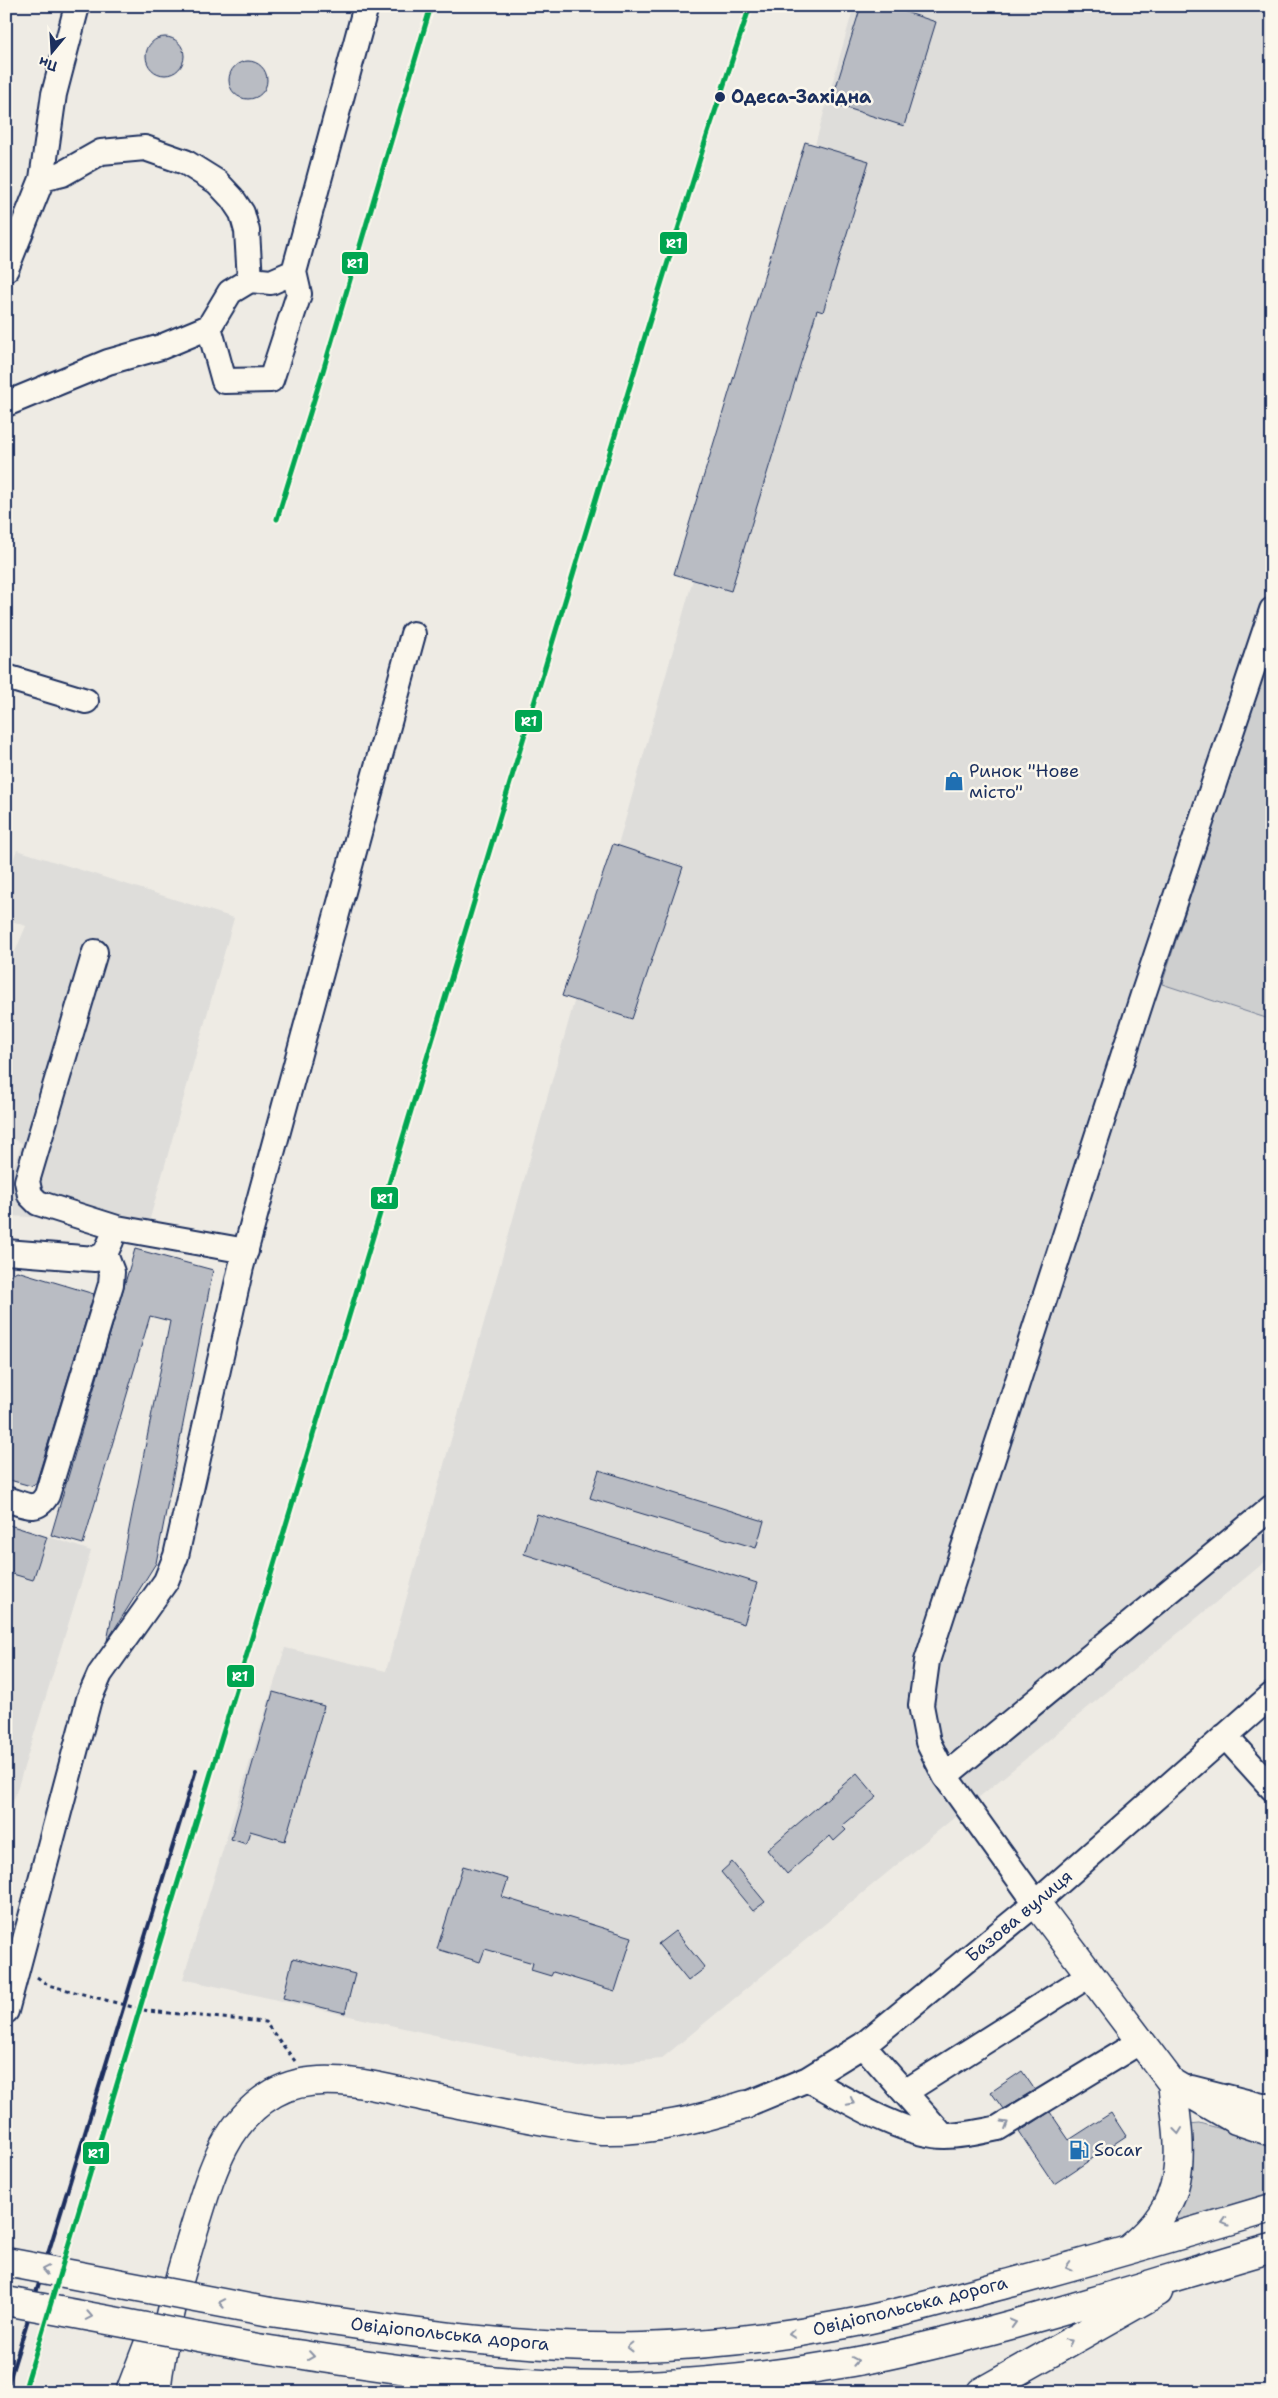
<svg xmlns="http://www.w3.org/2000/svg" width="1278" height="2398" font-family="'Shantell Sans',sans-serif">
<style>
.built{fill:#deddda}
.green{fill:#cecfcf;stroke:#747f96}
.building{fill:#b9bcc3;stroke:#1b2f5e}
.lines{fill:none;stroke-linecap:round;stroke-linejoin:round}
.minor-casing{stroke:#1b2f5e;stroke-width:28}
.major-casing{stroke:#1b2f5e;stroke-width:31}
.path{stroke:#1b2f5e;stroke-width:3;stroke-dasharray:4 4;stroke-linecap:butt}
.minor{stroke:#fbf7ec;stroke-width:24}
.major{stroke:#fbf7ec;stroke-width:28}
.rail{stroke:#1b2f5e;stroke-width:4}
.major-bridge-casing{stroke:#1b2f5e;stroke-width:31;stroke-linecap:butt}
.major-bridge{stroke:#fbf7ec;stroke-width:28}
.rail-1-casing{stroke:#fbf7ec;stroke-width:9}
.rail-1{stroke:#00a651;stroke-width:5}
.oneway{stroke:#8b93a5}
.stop-dot{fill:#1b2f5e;stroke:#fbf7ec;stroke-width:2}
.labels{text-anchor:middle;stroke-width:5;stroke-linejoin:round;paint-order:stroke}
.stop-label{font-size:18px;font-weight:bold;fill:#1b2f5e;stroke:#fbf7ec;text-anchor:start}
.poi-label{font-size:18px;fill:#1b2f5e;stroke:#fbf7ec;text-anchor:start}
.street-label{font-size:18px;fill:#1b2f5e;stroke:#fbf7ec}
.line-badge{stroke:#fbf7ec;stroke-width:2}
.badge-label{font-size:14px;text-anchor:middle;font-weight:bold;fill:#fff}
</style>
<rect width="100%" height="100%" fill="#eeebe4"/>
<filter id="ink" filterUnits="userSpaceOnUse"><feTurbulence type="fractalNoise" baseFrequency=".02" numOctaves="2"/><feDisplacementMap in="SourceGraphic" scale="10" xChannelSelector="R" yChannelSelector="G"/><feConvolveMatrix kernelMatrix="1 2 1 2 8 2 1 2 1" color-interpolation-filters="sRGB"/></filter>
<g filter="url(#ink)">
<path class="built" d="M854,6H1272V1556L661,2059L579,2067L183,1979L285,1648L386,1671Z
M17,850L234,918L149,1222L6,1216V1186L22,1143L6,1136V973L26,926L6,919V878Z
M6,1522L91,1551L6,1825Z"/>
<path class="green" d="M1272,645V1020L1162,984Z
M1200,2123L1272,2143V2192L1162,2225L1189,2124Z"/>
<path class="building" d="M861,6H887L936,22L904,126L831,103Z
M146 56a19 19 0 1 1 38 0a19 19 0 1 1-38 0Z
M229 80a19 19 0 1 1 38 0a19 19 0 1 1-38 0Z
M805,142L869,161L823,312L817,310L731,591L674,574Z
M613,844L683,867L632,1019L562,996Z
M135,1249L213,1270L156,1563L107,1641L170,1321L150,1316L83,1544L51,1535Z
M17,1271L94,1294L36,1483L31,1486L6,1479V1277Z
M599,1470L764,1521L756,1548L590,1498Z
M537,1514L757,1583L744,1624L524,1554Z
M6,1524L47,1537L33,1580L6,1572Z
M273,1692L324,1706L285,1841L250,1831L246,1844L231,1839Z
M857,1773L877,1797L842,1826L846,1830L834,1841L830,1836L787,1874L767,1850Z
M732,1862L765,1902L753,1911L721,1872Z
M463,1866L508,1879L502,1897L632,1937L615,1991L553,1972L551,1976L531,1970L533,1963L485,1949L480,1962L437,1949Z
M675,1931L705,1968L688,1981L658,1944Z
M293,1958L355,1974L345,2013L283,1998Z
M1022,2071L1035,2090L1003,2109L991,2092Z
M1050,2112L1069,2140L1111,2113L1126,2136L1054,2184L1019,2132Z"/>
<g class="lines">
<defs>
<path id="minor" d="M42,179L62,174L101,152L145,148L185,162L217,182L232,198L242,213L247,231L250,280
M6,269L42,179L54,94L77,6
M209,327L230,292L250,280L271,282L294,272
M6,404L108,362L161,347L209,327L224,381L271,380L299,294L294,272L366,6
M6,677L86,701
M95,952L27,1181L30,1195L38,1203L117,1228L246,1251
M6,1252L95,1259L105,1254L111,1241
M6,1499C24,1504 36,1514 47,1495L111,1284L112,1272L105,1254
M1225,1736L1272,1788
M945,1776L1272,1507
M1036,1903L945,1776L928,1742L921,1705L927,1661L1143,995L1272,610
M6,2011L89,1699L100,1674L166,1581L176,1556L241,1267L413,634
M863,2045L943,2136
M808,2079C845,2099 903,2136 945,2136C963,2136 980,2132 998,2128L1141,2041
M1191,2088L1262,2106H1272
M905,2092L1091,1974
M745,2105L808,2079L863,2045L1036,1903L1272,1695"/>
<path id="major" d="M1036,1903L1172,2083L1236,2120L1272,2132
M1129,2249C1191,2200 1181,2153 1172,2083
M270,2312C395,2330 515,2350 642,2347C710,2345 779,2337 846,2324C901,2314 956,2297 1010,2283C1098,2259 1185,2234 1272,2208
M263,2349C391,2368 519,2391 648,2385C717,2382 786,2374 853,2362C995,2335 1134,2288 1272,2248
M130,2392L153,2332
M156,2392C162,2337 178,2282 194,2229C210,2178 223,2122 274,2093C317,2068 380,2087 425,2097C469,2106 513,2116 557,2123C572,2125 587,2129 602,2130C653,2131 697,2120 745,2105
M981,2392L1158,2292"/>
</defs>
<use href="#minor" class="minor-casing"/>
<use href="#major" class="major-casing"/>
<path class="path" d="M37,1977L48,1985L148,2011L265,2022L295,2061"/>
<use href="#minor" class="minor"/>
<use href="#major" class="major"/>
<path class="rail" d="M277,519L323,371L431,6
M6,2391L196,1770"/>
<defs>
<path id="major-bridge" d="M6,2262L270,2312
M6,2301L263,2349"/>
</defs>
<use href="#major-bridge" class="major-bridge-casing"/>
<use href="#major-bridge" class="major-bridge"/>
<defs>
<path id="rail-1" d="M277,519L323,371L431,6
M24,2392L645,336L706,139L750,6"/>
</defs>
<use href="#rail-1" class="rail-1-casing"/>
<use href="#rail-1" class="rail-1"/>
</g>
<defs><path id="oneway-chevron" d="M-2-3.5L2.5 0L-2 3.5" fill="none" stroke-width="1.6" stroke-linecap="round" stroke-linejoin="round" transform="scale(1.25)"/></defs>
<g class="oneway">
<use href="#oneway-chevron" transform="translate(851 2102) rotate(28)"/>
<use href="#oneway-chevron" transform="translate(1005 2124) rotate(-31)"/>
<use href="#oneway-chevron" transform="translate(1178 2131) rotate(83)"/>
<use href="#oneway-chevron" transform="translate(1225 2222) rotate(164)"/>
<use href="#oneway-chevron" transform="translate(1069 2267) rotate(165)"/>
<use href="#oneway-chevron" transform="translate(45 2270) rotate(-169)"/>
<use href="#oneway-chevron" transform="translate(222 2303) rotate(-169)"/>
<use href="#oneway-chevron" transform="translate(89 2316) rotate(11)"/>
<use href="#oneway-chevron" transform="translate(1013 2323) rotate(-16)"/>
<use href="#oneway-chevron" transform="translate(792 2334) rotate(173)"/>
<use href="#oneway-chevron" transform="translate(1069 2342) rotate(-29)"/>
<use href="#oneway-chevron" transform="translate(630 2347) rotate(179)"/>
<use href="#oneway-chevron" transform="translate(311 2356) rotate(8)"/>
<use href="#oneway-chevron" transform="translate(855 2361) rotate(-11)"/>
</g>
</g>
<defs>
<symbol id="shop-bare" viewBox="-9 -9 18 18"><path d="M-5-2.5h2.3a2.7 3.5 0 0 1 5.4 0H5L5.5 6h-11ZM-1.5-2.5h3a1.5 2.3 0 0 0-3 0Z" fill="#1f6fb2" stroke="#fbf7ec" stroke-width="2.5" paint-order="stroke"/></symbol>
<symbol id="fuel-bare" viewBox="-9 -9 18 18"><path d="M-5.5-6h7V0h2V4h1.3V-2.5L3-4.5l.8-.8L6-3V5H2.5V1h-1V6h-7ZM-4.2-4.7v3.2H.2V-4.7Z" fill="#1f6fb2" stroke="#fbf7ec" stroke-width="2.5" paint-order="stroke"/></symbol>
</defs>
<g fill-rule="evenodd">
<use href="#shop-bare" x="940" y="767" width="28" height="28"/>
<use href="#fuel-bare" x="1065" y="2136" width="28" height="28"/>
</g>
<circle class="stop-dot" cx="720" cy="97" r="6"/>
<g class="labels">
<g class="stop-label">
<text x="731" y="103">Одеса-Західна</text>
</g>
<g class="poi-label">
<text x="969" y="777">Ринок "Нове<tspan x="969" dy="21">місто"</tspan></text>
<text x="1094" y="2156">Socar</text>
</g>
<g class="street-label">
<text transform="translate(1019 1916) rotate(-40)" y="6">Базова вулиця</text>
<text transform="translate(910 2306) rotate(-14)" y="6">Овідіопольська дорога</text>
<text transform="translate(450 2334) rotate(6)" y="6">Овідіопольська дорога</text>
</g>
</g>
<g class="line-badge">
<rect x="659" y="231" width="29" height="24" rx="5" fill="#00a651"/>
<rect x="341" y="251" width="28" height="24" rx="5" fill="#00a651"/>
<rect x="514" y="709" width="29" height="24" rx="5" fill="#00a651"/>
<rect x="370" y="1186" width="29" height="24" rx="5" fill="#00a651"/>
<rect x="226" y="1664" width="29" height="24" rx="5" fill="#00a651"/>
<rect x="82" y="2141" width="28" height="24" rx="5" fill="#00a651"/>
</g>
<g class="badge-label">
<text x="674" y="248">R1</text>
<text x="355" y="268">R1</text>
<text x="529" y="726">R1</text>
<text x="385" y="1203">R1</text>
<text x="240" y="1681">R1</text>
<text x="96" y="2158">R1</text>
</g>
<rect width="1278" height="2398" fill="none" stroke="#fbf7ec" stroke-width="25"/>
<rect x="12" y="12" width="1253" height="2373" fill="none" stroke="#1b2f5e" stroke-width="2" filter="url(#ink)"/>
<g transform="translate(52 52) rotate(198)" stroke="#fbf7ec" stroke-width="4" paint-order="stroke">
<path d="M0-4L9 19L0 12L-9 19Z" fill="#1b2f5e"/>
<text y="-8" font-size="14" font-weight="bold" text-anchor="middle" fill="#1b2f5e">Пн</text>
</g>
</svg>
